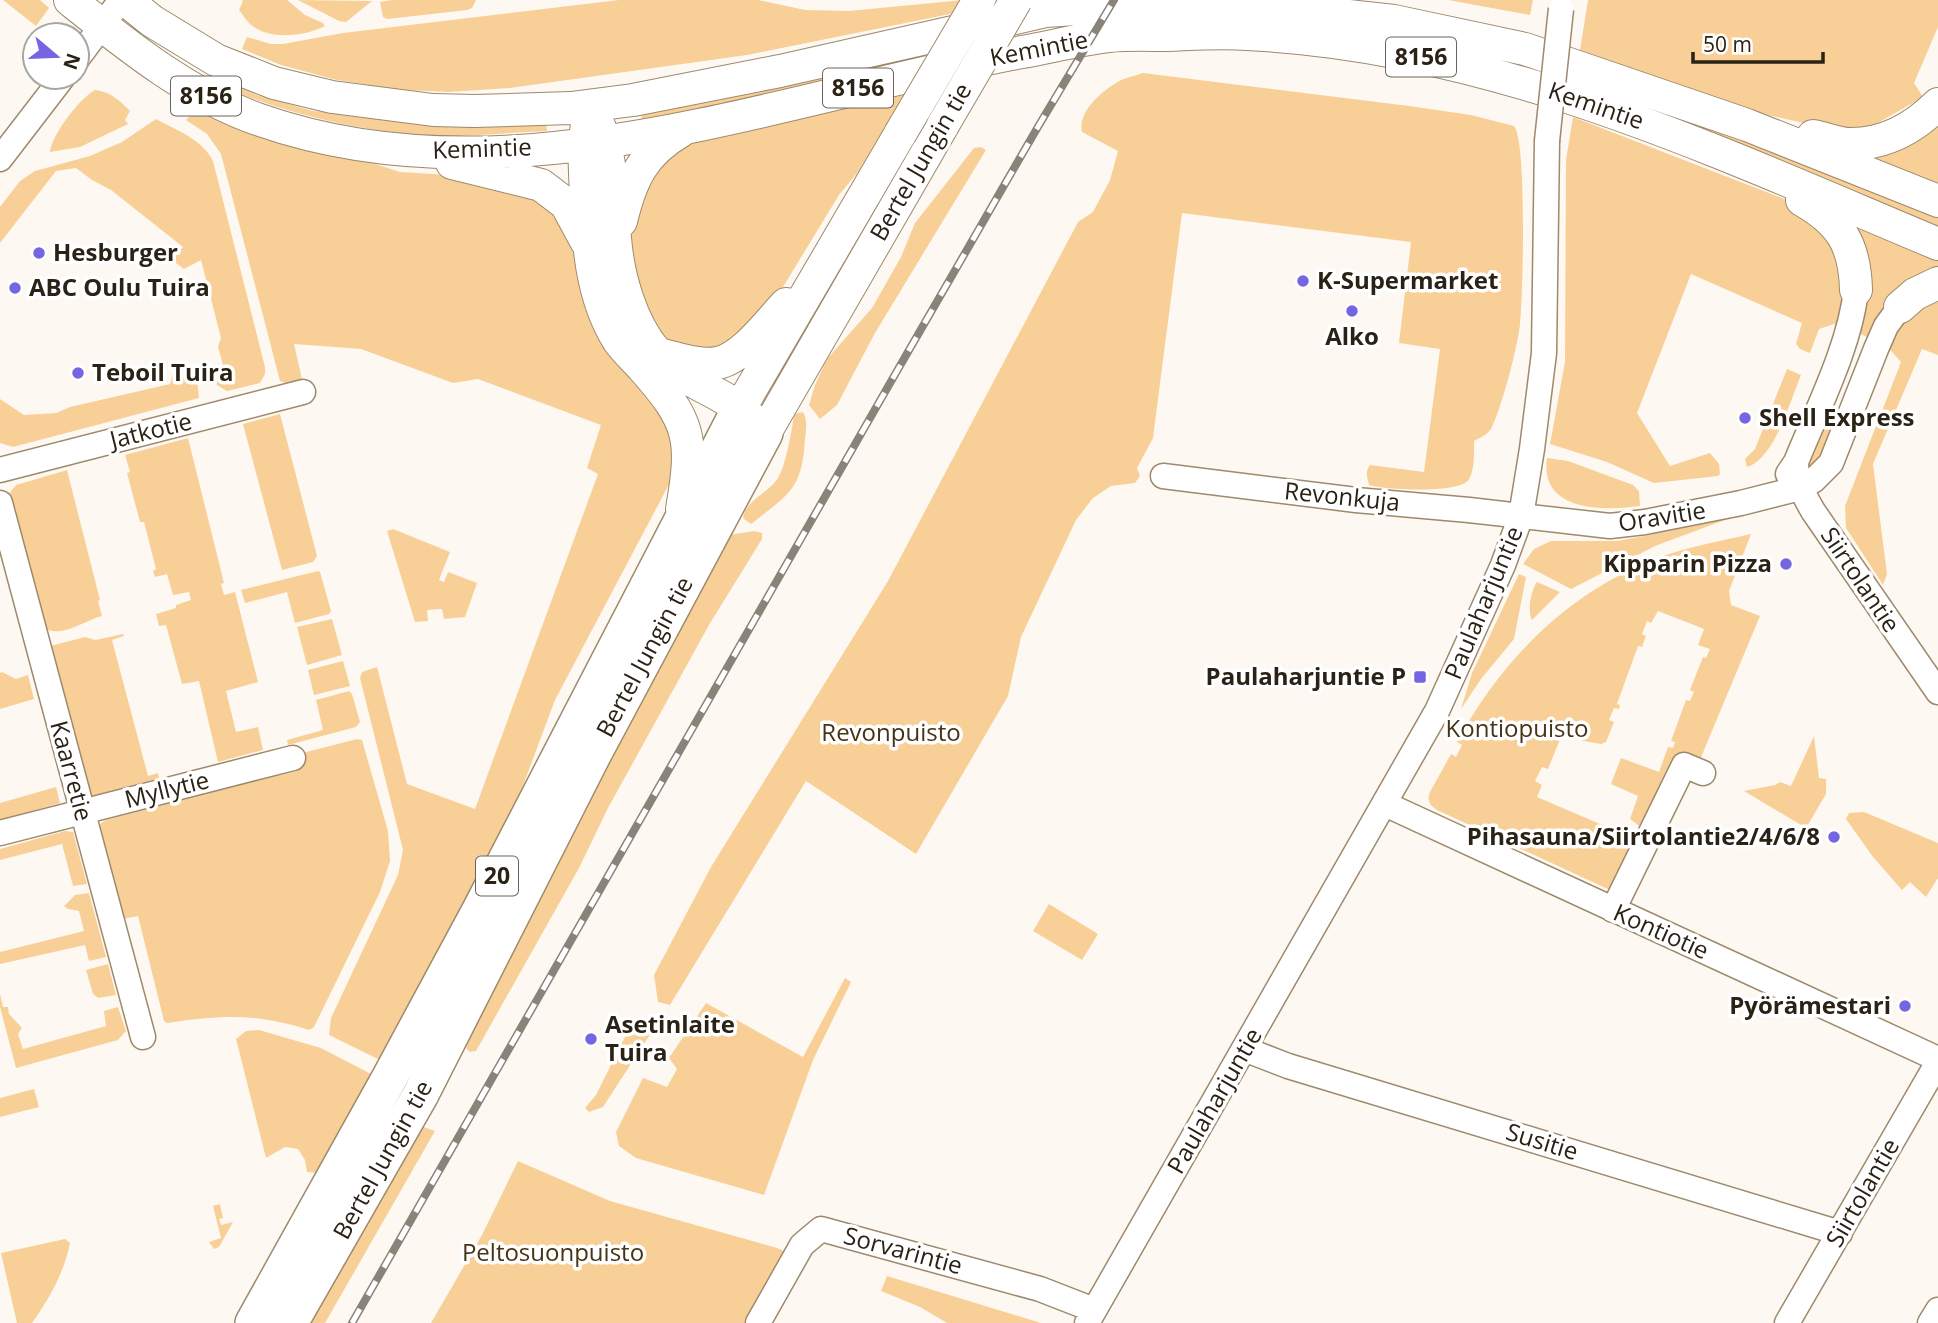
<svg xmlns="http://www.w3.org/2000/svg" width="1938" height="1323" font-family="'Open Sans',sans-serif">
<style>
.green{fill:#f8d097}
.lines{fill:none;stroke-linecap:round;stroke-linejoin:round}
.minor-casing{stroke:#9e896b;stroke-width:27}
.major-casing{stroke:#9e896b;stroke-width:34}
.highway-casing{stroke:#9e896b;stroke-width:38}
.minor{stroke:#fff;stroke-width:24}
.major{stroke:#fff;stroke-width:32}
.highway{stroke:#fff;stroke-width:35}
.rail-casing{stroke:#8a8379;stroke-width:8}
.rail{stroke:#fff;stroke-width:5;stroke-dasharray:16;stroke-linecap:butt}
.minor-bridge-casing{stroke:#9e896b;stroke-width:27;stroke-linecap:butt}
.major-bridge-casing{stroke:#9e896b;stroke-width:34;stroke-linecap:butt}
.minor-bridge{stroke:#fff;stroke-width:24}
.major-bridge{stroke:#fff;stroke-width:32}
.poi-dot{fill:#7565e0;stroke:#fff;stroke-width:2.5}
.labels{text-anchor:middle;stroke-width:7;stroke-linejoin:round;paint-order:stroke}
.shield{fill:#fff;stroke:#6a645b;stroke-width:2}
.shield-label{font-size:23px;font-weight:bold;fill:#2a2215}
.street-label{font-size:24px;fill:#2a2215;stroke:#fff}
.poi-label{font-size:24px;font-weight:bold;fill:#2a2215;stroke:#fff;text-anchor:start}
.park-label{font-size:24px;fill:#473315;stroke:#fff}
</style>
<rect width="100%" height="100%" fill="#fdf8f2"/>
<path class="green" d="M3,0H40L49,8L36,26Z
M241,0H287L305,15L323,23L325,26C306,36 273,40 254,27C248,24 243,15 239,10L243,1Z
M298,0L372,1L346,22L339,21Z
M392,0H476L472,8L467,10L387,19L383,17L380,2Z
M619,0H758L805,10L849,11L963,0L955,13L747,55L510,88L448,92L403,90L337,80L281,65L242,49L247,37L271,44H283L343,33Z
M1448,0H1533L1530,15Z
M1588,0H1938V27L1914,83L1923,97L1857,135L1746,110L1580,50Z
M1188,15L1351,26L1528,64L1641,98L1938,214V231L1638,110L1128,19Z
M916,54L914,60L755,98L642,119L641,114L830,76Z
M1143,73L1409,106L1471,115L1514,126C1527,141 1523,297 1520,324C1518,346 1501,410 1491,429C1488,434 1480,438 1474,441C1474,453 1475,469 1469,479C1462,494 1384,490 1369,485C1367,476 1365,472 1370,465L1424,472L1440,349L1399,343L1411,242L1182,213L1153,438L1137,468L1140,476L1135,483L1111,486L1093,498L1076,520L1021,637L1008,696L916,854L806,781L670,1005L658,1002L654,975L711,867L888,581L1078,222L1093,212L1110,180L1118,151L1082,132C1077,113 1101,92 1116,83C1123,78 1134,76 1143,73Z
M222,80L254,94L313,111L355,115L546,121L547,131C517,132 486,135 456,136C374,136 293,116 217,85Z
M95,90C111,92 119,100 130,111L125,120L128,124L80,147L50,152C52,134 80,98 95,90Z
M904,95L858,172L839,195L772,305L729,349L672,348L652,323L638,283L630,244L631,207L647,167L691,142Z
M194,111L265,138L329,154L363,160L400,172L466,176L521,185L565,219L586,300L667,411L675,473L555,700L518,799L384,1062L329,1035L331,1018L398,875L403,850L360,678L362,672L377,667L407,784L475,809L598,474L587,468L601,425L478,379L453,383L361,349L294,344L302,379L288,384L280,381L221,154L207,134L186,120Z
M1573,117L1792,202L1815,216L1847,277L1839,326L1834,324L1819,329L1810,353L1800,349L1796,344L1802,323L1691,274L1637,413L1670,466L1710,453L1719,464L1720,474L1718,476L1654,483L1607,462L1550,444L1565,362L1566,160Z
M1938,117V186L1861,154Z
M156,119C178,131 202,139 213,161L265,367V374L260,383L227,391L217,385L214,375L225,372L218,347L221,338L201,260L184,269L172,260L183,247L111,190L92,180L76,168L56,171L0,243V207L20,181L35,171L90,156L122,142Z
M981,147L986,150L875,333L837,405L820,419L809,405L815,385L827,359L872,308L901,257L915,223L974,148Z
M1857,229L1871,231L1938,254V274L1872,339L1858,333L1855,230Z
M1938,291V355L1922,349L1873,464L1887,574L1883,585L1846,528L1845,506L1901,362L1885,344L1894,327Z
M190,368L197,378L199,398L13,447L0,443V399L24,415L56,413L70,407L170,384L174,370Z
M1787,369L1801,375C1790,401 1775,458 1747,467L1745,459L1755,449Z
M1831,404L1836,415L1837,422L1824,459L1808,470V456Z
M803,412C808,421 806,429 805,439C802,490 789,494 751,524L743,518C746,499 768,494 778,478C786,465 792,430 794,414Z
M280,414L317,556L313,562L282,570L243,424Z
M188,438L224,583L221,584L224,595L235,592L258,682L226,691L236,732L258,727L263,750L218,762L199,681L182,684L166,625L159,626L156,614L176,608V605L191,600L189,592L173,595L167,574L155,577L153,571L156,569L144,522H140L127,473L130,472L125,455Z
M1547,458L1568,461L1633,485L1639,491L1640,506C1604,511 1539,512 1547,458Z
M67,470L100,600L98,601L102,616C85,620 60,640 42,627L7,496L16,485Z
M1757,508L1655,546L1571,589L1523,564L1534,549L1551,541H1617L1650,535Z
M393,529L450,552L439,580L444,582L448,572L477,583L465,617L444,619L442,609L427,610L428,621L415,622L387,531Z
M754,531L762,533V539L709,625L608,808L579,868L476,1051L470,1052L466,1048L470,1036L588,799L690,610L717,552L728,535Z
M1751,534L1729,591L1731,605L1760,616L1699,762L1646,831L1630,819L1638,796L1611,784L1621,758L1659,772L1668,747L1673,748L1675,742L1671,741L1686,700L1690,701L1694,692L1690,690L1703,657L1706,658L1710,649L1698,645L1704,629L1658,611L1651,623L1647,621L1642,634L1646,636L1642,647L1638,646L1617,704L1620,705L1619,709L1614,708L1609,720L1614,722L1606,742L1601,744L1561,737L1548,769L1542,767L1535,781L1542,785L1537,797L1621,833L1624,829L1635,839L1612,891L1437,810C1429,805 1427,800 1430,792L1451,754L1456,757L1462,745L1457,742C1500,663 1563,597 1648,562C1681,548 1716,542 1751,534Z
M318,571L320,572L331,611L329,614L295,623L287,592L245,603L241,590Z
M1519,574L1526,577L1514,639L1481,679L1461,709L1472,673Z
M1537,582L1560,592L1532,620C1527,611 1531,590 1537,582Z
M332,619L342,655L307,665L297,627Z
M123,634L124,636L112,640L148,776L158,773L159,778L93,796L89,795L50,646L85,637L95,640Z
M343,661L350,686L314,695L308,670Z
M2,672L16,679L28,675L34,699L0,709V673Z
M349,691L352,694L360,722L356,727L288,745L287,740L323,730L316,700Z
M1814,736L1819,778L1826,779V794L1806,828L1744,791L1775,785L1780,782L1791,786Z
M357,739L362,740L388,831L390,861L380,892L314,1027L309,1030C255,1013 222,1015 167,1023L164,1021L138,916L123,919L100,831V824L106,820L297,771L295,755Z
M56,787L60,803L0,820V803Z
M1864,812L1938,843V878L1926,897L1910,882L1902,890L1873,857L1846,819L1849,813Z
M65,831L73,832L87,884L73,886L62,844L0,860V849Z
M89,893L106,957L89,961L85,945L0,964V952L84,931L79,911L68,909L64,906L75,895Z
M1049,904L1098,934L1082,960L1033,931Z
M108,964L116,995L98,998L93,994L86,970Z
M845,978L851,982L813,1060L764,1195L636,1158L619,1146L616,1132L643,1078L667,1087L677,1069L669,1058L706,1003L803,1057Z
M0,994L3,1007H8L9,1014L22,1028L18,1034L23,1049L106,1026L104,1011L118,1007L126,1031L118,1040L16,1068L0,1007Z
M631,1025H639L651,1033L603,1107L589,1112L585,1108L596,1095Z
M259,1030L321,1048L371,1074L372,1080L319,1173L307,1172L305,1160L298,1149L285,1147L266,1158L236,1039L246,1031Z
M34,1089L39,1107L0,1117V1098Z
M418,1125L435,1131L325,1323H305Z
M518,1161L610,1201L777,1248L784,1251V1258L745,1323H431L482,1235Z
M220,1204L223,1218L219,1219L221,1225L233,1222L219,1247L214,1249L209,1242L221,1238L213,1206Z
M65,1239L70,1243C64,1273 49,1299 32,1323H17L1,1253Z
M887,1276L1041,1323H947L920,1307L881,1291Z"/>
<g class="lines">
<defs>
<path id="minor" d="M77,59L121,0
M0,159L63,77
M1796,462C1796,482 1804,495 1813,511L1938,692
M0,470L303,392
M1788,474L1796,462C1817,410 1850,346 1856,290
M1163,476L1356,500L1469,510L1610,526L1645,522L1741,503L1800,488L1814,480L1831,463L1876,349L1886,326L1900,307
M0,503L143,1037
M1385,804L1938,1059
M0,833L293,758
M1613,910L1684,765L1703,773
M1244,1049L1288,1066L1840,1233
M758,1323L802,1245L821,1229L1040,1289L1094,1310
M1087,1323L1437,711L1503,565L1521,516L1532,449L1544,353L1547,141
M1787,1323L1938,1062
M1930,1323L1938,1310"/>
<path id="major" d="M70,0C129,47 188,95 260,120C509,207 776,98 1022,52C1051,47 1080,39 1109,36C1128,34 1149,35 1168,35C1194,34 1221,32 1247,34C1495,46 1713,150 1938,244
M126,0L152,21L216,60L274,83L332,97L433,110L474,111L571,108L633,100L780,71L1046,11L1163,3L1250,5L1394,21L1525,49L1747,125L1938,201
M598,123C613,159 612,200 615,238C618,276 631,323 656,352C679,380 712,388 740,408C747,413 753,421 759,427
M587,125C583,149 585,171 586,195C588,244 591,296 618,340C625,350 635,359 643,368C691,422 694,439 682,509
M1813,136C1825,138 1839,144 1851,144C1886,144 1914,128 1938,104
M452,163L541,185L566,204L586,241
M1802,200C1841,222 1855,245 1856,290
M621,221C631,179 643,153 681,131
M1900,307L1915,294L1938,283
M663,355C680,359 699,366 717,363C742,359 769,322 786,304
M740,408L900,134
M765,433L943,125"/>
<path id="highway" d="M253,1323L390,1077L480,910L740,408
M290,1323L421,1094L593,755L765,433"/>
</defs>
<use href="#minor" class="minor-casing"/>
<use href="#major" class="major-casing"/>
<use href="#highway" class="highway-casing"/>
<use href="#minor" class="minor"/>
<use href="#major" class="major"/>
<use href="#highway" class="highway"/>
<defs>
<path id="rail" d="M352,1323L905,357L1039,125L1114,0"/>
</defs>
<use href="#rail" class="rail-casing"/>
<use href="#rail" class="rail"/>
<defs>
<path id="minor-bridge" d="M1547,141L1561,9"/>
<path id="major-bridge" d="M943,125L1016,0
M900,134L979,0"/>
</defs>
<use href="#minor-bridge" class="minor-bridge-casing"/>
<use href="#major-bridge" class="major-bridge-casing"/>
<use href="#minor-bridge" class="minor-bridge"/>
<use href="#major-bridge" class="major-bridge"/>
</g>
<g class="poi-dot">
<circle cx="39" cy="253" r="7"/>
<circle cx="1303" cy="281" r="7"/>
<circle cx="15" cy="288" r="7"/>
<circle cx="1352" cy="311" r="7"/>
<circle cx="78" cy="373" r="7"/>
<circle cx="1745" cy="418" r="7"/>
<circle cx="1786" cy="564" r="7"/>
<rect x="1413" y="670" width="14" height="14" rx="3.5"/>
<circle cx="1834" cy="837" r="7"/>
<circle cx="1905" cy="1006" r="7"/>
<circle cx="591" cy="1039" r="7"/>
</g>
<g class="labels">
<g class="shield">
<rect x="1386" y="37.5" width="70" height="39" rx="5"/>
<rect x="823" y="68.5" width="70" height="39" rx="5"/>
<rect x="171" y="76.5" width="70" height="39" rx="5"/>
<rect x="476" y="856.5" width="42" height="39" rx="5"/>
</g>
<g class="shield-label">
<text x="1421" y="65">8156</text>
<text x="858" y="96">8156</text>
<text x="206" y="104">8156</text>
<text x="497" y="884">20</text>
</g>
<g class="street-label">
<text transform="translate(1039 49) rotate(-11)" y="8">Kemintie</text>
<text transform="translate(1596 106) rotate(19)" y="8">Kemintie</text>
<text transform="translate(482 149) rotate(-2)" y="8">Kemintie</text>
<text transform="translate(921 162) rotate(-60)" y="8">Bertel Jungin tie</text>
<text transform="translate(151 431) rotate(-14)" y="8">Jatkotie</text>
<text transform="translate(1342 497) rotate(6)" y="8">Revonkuja</text>
<text transform="translate(1662 517) rotate(-9)" y="8">Oravitie</text>
<text transform="translate(1860 580) rotate(56)" y="8">Siirtolantie</text>
<text transform="translate(1484 603) rotate(-67)" y="8">Paulaharjuntie</text>
<text transform="translate(645 657) rotate(-62)" y="8">Bertel Jungin tie</text>
<text transform="translate(71 771) rotate(75)" y="8">Kaarretie</text>
<text transform="translate(167 790) rotate(-14)" y="8">Myllytie</text>
<text transform="translate(1661 932) rotate(24)" y="8">Kontiotie</text>
<text transform="translate(1215 1101) rotate(-60)" y="8">Paulaharjuntie</text>
<text transform="translate(1542 1142) rotate(17)" y="8">Susitie</text>
<text transform="translate(383 1160) rotate(-61)" y="8">Bertel Jungin tie</text>
<text transform="translate(1863 1193) rotate(-60)" y="8">Siirtolantie</text>
<text transform="translate(903 1251) rotate(15)" y="8">Sorvarintie</text>
</g>
<g class="poi-label">
<text x="53" y="261">Hesburger</text>
<text x="1317" y="289">K-Supermarket</text>
<text x="29" y="296">ABC Oulu Tuira</text>
<text x="1352" y="345" text-anchor="middle">Alko</text>
<text x="92" y="381">Teboil Tuira</text>
<text x="1759" y="426">Shell Express</text>
<text x="1772" y="572" text-anchor="end">Kipparin Pizza</text>
<text x="1406" y="685" text-anchor="end">Paulaharjuntie P</text>
<text x="1820" y="845" text-anchor="end">Pihasauna/Siirtolantie2/4/6/8</text>
<text x="1891" y="1014" text-anchor="end">Pyörämestari</text>
<text x="605" y="1033">Asetinlaite<tspan x="605" dy="28">Tuira</tspan></text>
</g>
<g class="park-label">
<text x="1517" y="737">Kontiopuisto</text>
<text x="891" y="741">Revonpuisto</text>
<text x="553" y="1261">Peltosuonpuisto</text>
</g>
</g>
<g transform="translate(56 56) rotate(109)"><circle r="33" fill="#ffffff" stroke="#aaa7a1" stroke-width="2"/>
<path d="M0-5L12 26L0 18L-12 26Z" fill="#7565e0"/>
<text y="-10" font-size="19" font-weight="bold" text-anchor="middle" fill="#2a2215">N</text>
</g>
<path d="M1693 52v10h130v-10" fill="none" stroke="#2a2215" stroke-width="3.5"/>
<text x="1703" y="52" font-size="21" fill="#2a2215" stroke="#ffffff" stroke-width="5" paint-order="stroke">50 m</text>
</svg>
